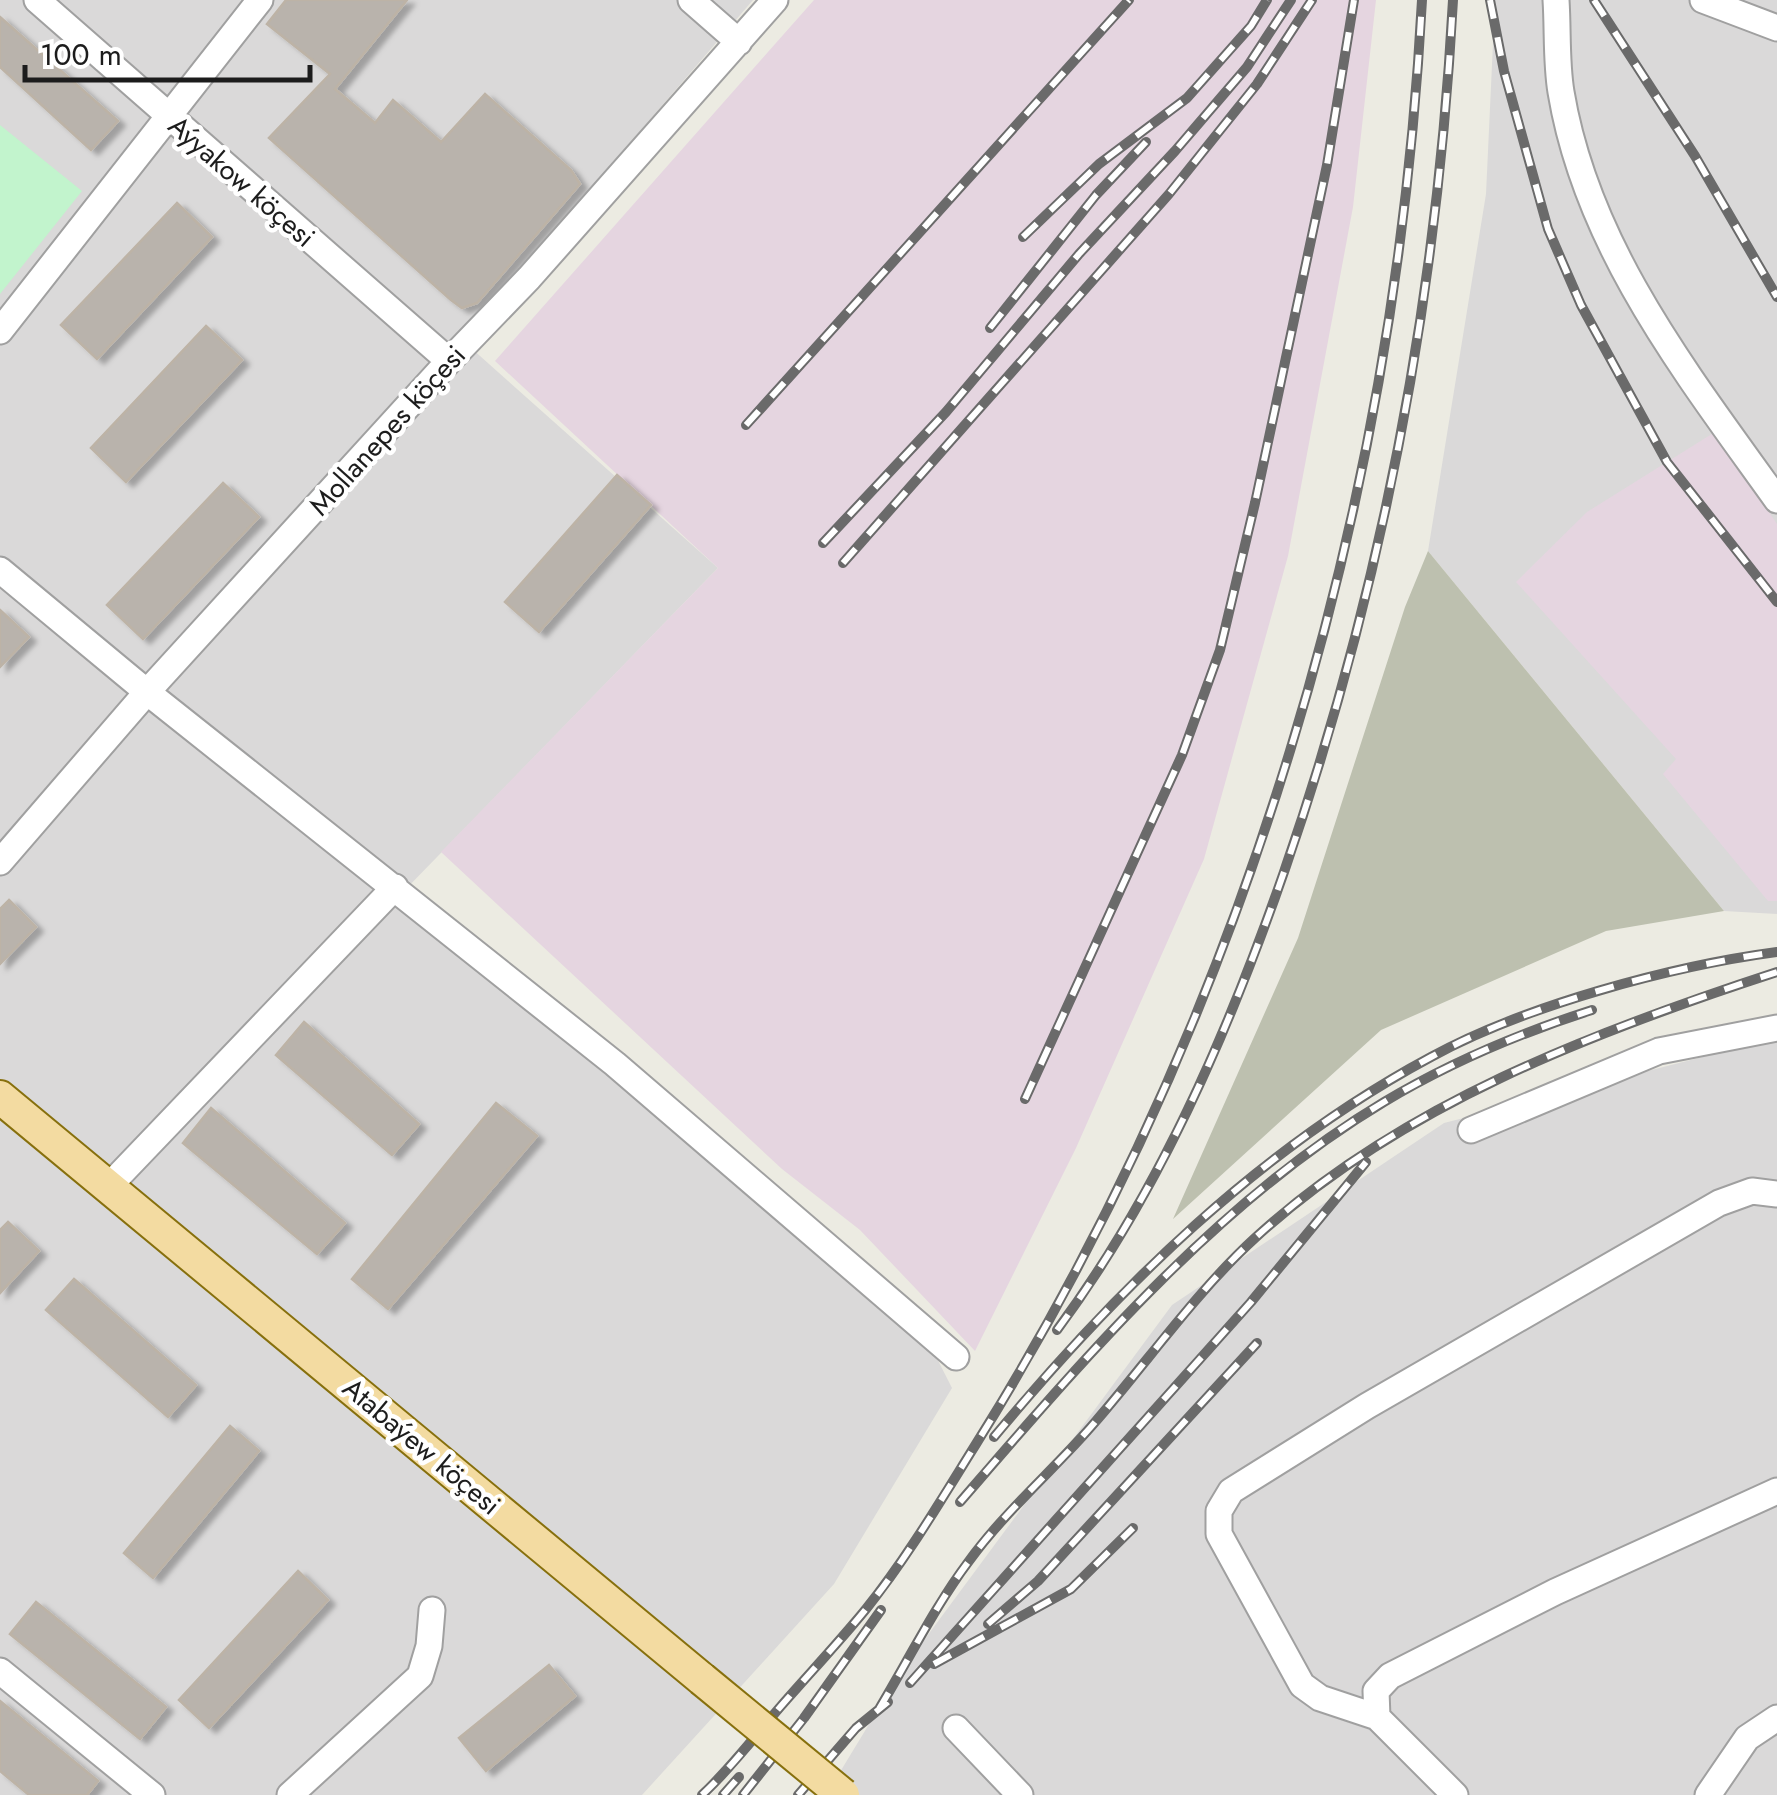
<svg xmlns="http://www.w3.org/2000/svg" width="1777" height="1795" font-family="Jost,sans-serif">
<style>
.residential{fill:#dad9d9}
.industrial{fill:#e5d5e0}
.construction{fill:#bdc0af}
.park{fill:#c2f4cd}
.building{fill:#b9b3ac;stroke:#bdb3a6;stroke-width:2.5;filter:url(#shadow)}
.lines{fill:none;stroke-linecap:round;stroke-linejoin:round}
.minor-casing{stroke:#a0a0a0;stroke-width:29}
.major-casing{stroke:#87700d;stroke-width:36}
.minor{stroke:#fff;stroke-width:25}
.major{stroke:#f3dba1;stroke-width:32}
.rail-casing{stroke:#6a6a6a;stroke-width:10}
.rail{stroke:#fff;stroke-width:6;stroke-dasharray:19;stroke-linecap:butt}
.major-bridge-casing{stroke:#87700d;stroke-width:36;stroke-linecap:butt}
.major-bridge{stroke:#f3dba1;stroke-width:32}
.labels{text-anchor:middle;stroke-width:9;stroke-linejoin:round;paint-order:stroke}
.street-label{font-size:28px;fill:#1c1c1c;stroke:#fff}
</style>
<defs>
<filter id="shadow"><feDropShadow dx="7" dy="4.5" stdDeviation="2.5" flood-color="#0004"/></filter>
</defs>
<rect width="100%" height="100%" fill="#ecebe2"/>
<path class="residential" d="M0,0H753L461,339L718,568L401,894L922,1329L952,1388L834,1584L642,1795H0Z
M1495,0H1777V914L1724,911L1428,551L1486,194Z
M1777,1038V1795H826L902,1670L1172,1305L1444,1123Z"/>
<path class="industrial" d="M814,0H1376L1353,207L1288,556L1204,859L1076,1148L975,1351L860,1230L782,1169L441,852L718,568L495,361Z
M1715,432L1777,524V901H1768L1663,774L1676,759L1516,582L1587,512Z"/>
<path class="construction" d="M1428,551L1724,911L1606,931L1381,1030L1173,1219L1298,938L1405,607Z"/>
<path class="park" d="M0,125L82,191L0,294Z"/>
<path class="building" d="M286,0H407L335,89L375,123L393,100L441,142L485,94L571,170L580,184L477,303L462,308L451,300L269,138L330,74L267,24Z
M0,17L118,121L91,150L0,67Z
M177,203L212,237L97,359L61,325Z
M206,326L242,360L126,482L91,448Z
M617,475L651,505L539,632L505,602Z
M223,483L259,517L143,639L107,605Z
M0,610L29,637L0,667Z
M9,900L36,927L0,964V909Z
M304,1022L419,1124L392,1155L276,1055Z
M496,1103L537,1136L388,1309L352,1279Z
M211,1108L345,1223L317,1254L183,1143Z
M8,1222L39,1251L0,1293V1230Z
M74,1279L196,1385L168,1417L46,1310Z
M230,1426L259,1451L153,1578L124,1553Z
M298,1571L328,1600L209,1728L179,1700Z
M36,1602L166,1707L140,1739L10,1634Z
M549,1665L575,1696L486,1771L459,1738Z
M0,1701L98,1781L87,1795H29L0,1771Z"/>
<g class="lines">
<defs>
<path id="minor" d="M37,0L449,361
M691,0L739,42
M1556,0C1558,30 1556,62 1561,92C1587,248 1687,374 1777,500
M1703,0L1777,28
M0,331L260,0
M0,570L147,692L615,1064L956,1357
M0,862L147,692L449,361L529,278L775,0
M1471,1130L1659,1051L1777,1028
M108,1187L395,887
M0,1671L152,1795
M1377,1717L1376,1691L1390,1676L1555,1592L1777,1491
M956,1728L1020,1795
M290,1795L420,1676L429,1646L432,1610
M1455,1795L1377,1717L1320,1698L1302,1685L1219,1534V1511L1231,1491L1367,1406L1719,1203L1752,1191L1777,1194
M1708,1795L1747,1738L1777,1718"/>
<path id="major" d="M0,1097L702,1679"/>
</defs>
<use href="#minor" class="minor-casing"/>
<use href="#major" class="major-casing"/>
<use href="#minor" class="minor"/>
<use href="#major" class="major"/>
<defs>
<path id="rail" d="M1490,0L1504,71L1548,229L1581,305L1667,462L1777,602
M1594,0L1695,156L1777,297
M1023,237L1099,164L1187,98L1251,26L1267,0
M990,328L1096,195L1146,142
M746,425L1129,0
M823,543L946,412L1079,254L1175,151L1247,67L1291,0
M843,563L1169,194L1257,84L1312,0
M1025,1099L1182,755L1220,650L1255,503L1327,165L1354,0
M1057,1330C1159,1192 1228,1033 1284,872C1382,589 1437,299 1453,0
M994,1437C1118,1288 1259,1149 1431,1057C1524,1006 1671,966 1777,952
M960,1502C1086,1356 1217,1202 1384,1102C1449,1063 1520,1033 1592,1010
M988,1624L1038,1581L1257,1343
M934,1664L1071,1589L1133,1528
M910,1683L1251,1302L1366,1162
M879,1709C908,1661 935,1606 969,1561C1006,1510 1056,1468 1096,1421C1148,1361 1197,1291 1255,1238C1400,1105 1593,1032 1777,972
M702,1795C731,1768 755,1736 781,1706C809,1674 839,1642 866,1609C907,1558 941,1500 976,1444C1246,1012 1395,508 1422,0
M723,1795L739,1777
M743,1795L804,1718L881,1610
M798,1795L856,1728L888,1702"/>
</defs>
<use href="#rail" class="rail-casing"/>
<use href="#rail" class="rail"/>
<defs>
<path id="major-bridge" d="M702,1679L843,1795"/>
</defs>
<use href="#major-bridge" class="major-bridge-casing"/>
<use href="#major-bridge" class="major-bridge"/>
</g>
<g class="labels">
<g class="street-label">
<text transform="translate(242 181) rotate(41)" y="10">Aýyakow köçesi</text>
<text transform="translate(387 430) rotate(-48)" y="10">Mollanepes köçesi</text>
<text transform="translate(422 1446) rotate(40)" y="10">Atabaýew köçesi</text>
</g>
</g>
<path d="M25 65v15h285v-15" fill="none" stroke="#1c1c1c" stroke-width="5"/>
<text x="40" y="65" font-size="30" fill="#1c1c1c" stroke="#ffffff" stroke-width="8" paint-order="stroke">100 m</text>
</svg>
